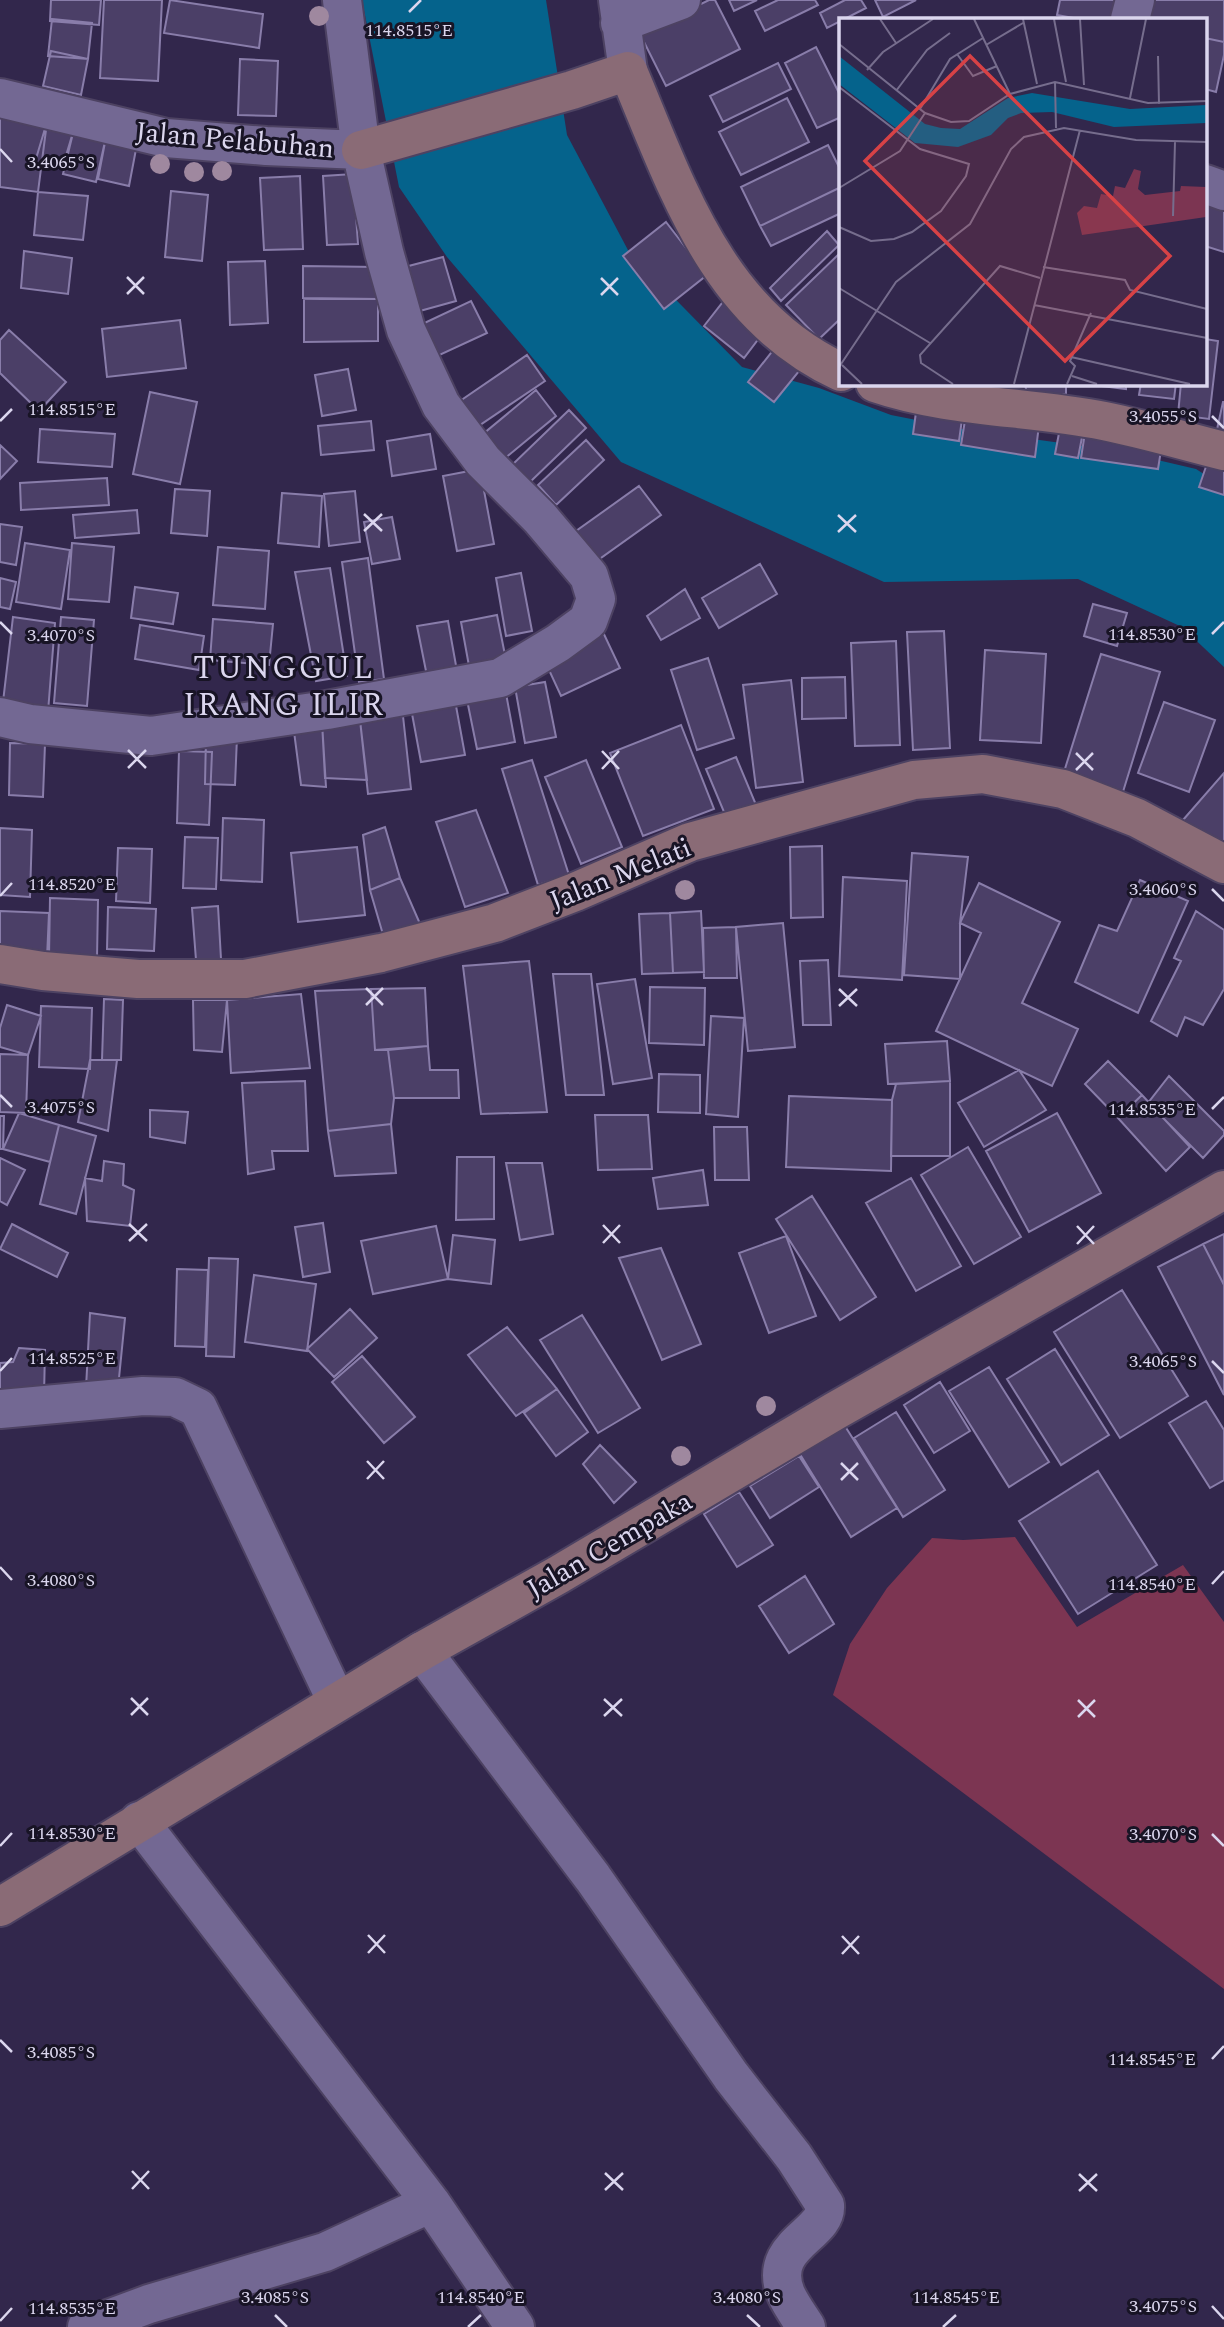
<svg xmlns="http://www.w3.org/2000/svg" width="1224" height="2327" font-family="Spectral,serif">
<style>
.green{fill:#7c3552}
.water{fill:#05638c}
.building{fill:#4b3f67;stroke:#897daa;stroke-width:2}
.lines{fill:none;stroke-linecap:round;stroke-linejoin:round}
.street-casing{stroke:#4d4262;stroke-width:42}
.secondary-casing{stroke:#4d4262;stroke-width:42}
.street{stroke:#736893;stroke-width:38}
.secondary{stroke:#8a6b76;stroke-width:38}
.tree{fill:#9f889f}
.ticks{fill:none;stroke:#dbd6ee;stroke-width:2.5}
.labels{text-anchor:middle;stroke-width:6;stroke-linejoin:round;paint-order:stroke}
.street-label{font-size:28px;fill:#dbd6ee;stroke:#181425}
.quarter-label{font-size:32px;letter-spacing:2px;fill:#dbd6ee;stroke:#181425}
.inset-road{fill:none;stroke:#766d8d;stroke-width:2}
.view{fill:#d74246;fill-opacity:0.15;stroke:#d74246;stroke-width:3.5}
.inset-edge{fill:none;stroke:#dbd6ee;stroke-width:3.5}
.ticks-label{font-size:18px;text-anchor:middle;fill:#dbd6ee;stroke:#181425;stroke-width:6;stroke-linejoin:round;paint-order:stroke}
</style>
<rect width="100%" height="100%" fill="#32274c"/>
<path class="green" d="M1015,1537L1077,1627L1183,1565L1224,1622V1989L833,1695L850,1644L887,1588L932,1538L963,1540Z"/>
<path class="water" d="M362,0H546L567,135L629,252L742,367L819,388L891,415L967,430L1119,451L1196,469L1224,487V667L1182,627L1078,579L884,582L621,462L447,257L399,187Z"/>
<path class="building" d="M51,0H101L99,25L50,21Z
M104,0H162L158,81L100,78Z
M170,0L263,14L259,48L164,33Z
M709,0H715L740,49L666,86L640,34Z
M729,0H757L734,11Z
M778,0H815L818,5L765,31L755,11Z
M845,0H861L866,8L827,28L820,13Z
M875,0H916L883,17Z
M1060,0H1117L1114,19H1079L1057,15Z
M1147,0H1224V42L1205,38V19H1143Z
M52,19L92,23L88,59L48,56Z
M1205,38L1224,42V55L1216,92L1205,89Z
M816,47L841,97V117L817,128L785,63Z
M51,51L88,59L81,95L43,86Z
M240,59L278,61L276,116L238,115Z
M778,63L791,89L723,122L710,96Z
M787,98L809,142L741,175L719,132Z
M0,115L47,122L38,192L0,187Z
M47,122L74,129L62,169L35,162Z
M74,129L106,137L96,182L63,174Z
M106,137L137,144L129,186L98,179Z
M828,145L841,171V187L760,226L741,187Z
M353,174L358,244L327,245L323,176Z
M300,176L303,249L264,250L260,178Z
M841,187V213L771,246L760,226Z
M171,191L208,195L202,261L165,257Z
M38,192L88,196L83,240L34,235Z
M1205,200L1224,206V252L1205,246Z
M666,222L707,275L664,309L623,256Z
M827,231L839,245L781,301L770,288Z
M24,251L72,258L68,294L21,288Z
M841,252V318L819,339L786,305Z
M443,257L456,301L409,314L397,269Z
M265,261L268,323L230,325L228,262Z
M303,266L378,267V299L303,298Z
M726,298L766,329L744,358L704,326Z
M304,299H378V341L304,342Z
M471,301L487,333L433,358L418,326Z
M180,320L186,368L107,377L102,329Z
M9,330L66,382L39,411L0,373V340Z
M1205,339L1218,341L1209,419L1178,415L1181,383H1205Z
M778,344L804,365L774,402L748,382Z
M527,355L545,381L477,427L460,401Z
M348,369L356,410L322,416L315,375Z
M996,383H1018V385L997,387Z
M1025,383H1066V394L1027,396Z
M1078,383H1126V389Z
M1141,383H1176L1174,399L1139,395Z
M536,390L556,416L498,464L477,439Z
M150,392L197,402L180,484L133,474Z
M1223,402H1224V435L1216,434Z
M917,405L963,412L959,441L913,434Z
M569,410L586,428L529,483L512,465Z
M966,414L1039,425L1035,457L961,445Z
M371,421L374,450L321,455L318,426Z
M1086,426L1163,438L1158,469L1081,458Z
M1060,428L1083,432L1078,458L1055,454Z
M40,429L115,434L112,467L38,462Z
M430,434L436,469L392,476L387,441Z
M586,440L604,460L556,505L538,485Z
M0,445L17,461L0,479Z
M1211,452L1224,457V495L1199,487Z
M480,469L494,544L457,551L443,476Z
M107,478L109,505L21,510L20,483Z
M639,486L661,515L598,560L576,531Z
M175,489L210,491L207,536L171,533Z
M355,491L360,542L329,546L324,494Z
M282,493L322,496L319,547L278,543Z
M137,510L139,533L75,538L73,515Z
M392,517L400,559L372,564L364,522Z
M0,524L22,527L16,565L0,562Z
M25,543L70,550L61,609L16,602Z
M72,543L114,547L109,602L68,599Z
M218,547L269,551L265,609L213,605Z
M368,558L384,679L359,682L342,562Z
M760,564L777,594L719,628L702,598Z
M330,568L347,676L316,681L295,572Z
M521,573L532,631L506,636L496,578Z
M0,578L16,582L10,609L0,607Z
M135,587L178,593L173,624L131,618Z
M685,589L700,618L661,640L647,616Z
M1093,604L1127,613L1117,646L1084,636Z
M497,615L506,660L469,666L461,622Z
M13,617L55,623L48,712L3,702Z
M61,617L94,620L87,706L54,703Z
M213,619L273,624L269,665L210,660Z
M448,621L457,671L427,676L417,626Z
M140,625L204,636L199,670L135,659Z
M602,630L620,668L561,696L543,657Z
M944,631L950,748L913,750L907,632Z
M896,641L900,745L855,746L851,643Z
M985,650L1046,654L1041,743L980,740Z
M1101,654L1160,672L1122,795L1063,775Z
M708,658L734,738L697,750L671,670Z
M845,677L846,718L802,719V678Z
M791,680L803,782L756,788L743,685Z
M545,682L556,737L525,743L515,687Z
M505,688L515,742L477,749L466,695Z
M454,695L465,755L421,762L410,703Z
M1164,702L1215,720L1189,792L1138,773Z
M403,716L411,789L368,794L360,720Z
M360,720L367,780L325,778L322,722Z
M322,722L326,787L301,785L293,724Z
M681,725L714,809L643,836L610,753Z
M206,736L237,737L235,785L205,784Z
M10,743L45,744L43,797L9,795Z
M179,751L212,752L209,825L177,823Z
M736,757L759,812L729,824L706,769Z
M532,760L569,875L538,885L502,769Z
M586,760L622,847L581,864L545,777Z
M1224,773V843L1217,851L1183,820Z
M476,810L508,893L465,907L436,822Z
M223,818L264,820L262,882L221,880Z
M385,827L400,878L370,890L363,835Z
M0,828L32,830L30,897L0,895Z
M185,837L218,838L216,889L183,888Z
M822,846L823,917L791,918L790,847Z
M357,847L365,915L298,922L291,853Z
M118,848L152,849L150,903L116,901Z
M912,853L968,857L960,923V979L904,975Z
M843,877L907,881L902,980L839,976Z
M400,878L424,933L384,938L370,890Z
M1140,880L1188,901L1138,1013L1075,982L1099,925L1117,931Z
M979,883L1060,922L1022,1003L1078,1029L1052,1086L936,1031L981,933L960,923Z
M50,898L98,900L97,959L49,956Z
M218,906L221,959L196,960L192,908Z
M108,907L156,909L154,951L107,949Z
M0,911L49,913L47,958L0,956Z
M701,911L704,972L673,973L670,913Z
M1196,911L1224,930V989L1203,1025L1185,1017L1177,1036L1151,1021L1181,961L1174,958Z
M670,913L673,973L642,974L639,914Z
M783,923L795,1047L748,1051L736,927Z
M736,927L737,978H704L703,928Z
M828,960L831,1025H803L800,961Z
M529,961L547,1112L481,1114L463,966Z
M553,974H591L604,1095H566Z
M635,979L652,1078L613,1084L597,984Z
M650,987L705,988L704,1045L649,1043Z
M425,988L428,1046L375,1050L371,989Z
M371,989L375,1050H388L394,1098L391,1124L328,1131L315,991Z
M301,994L310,1068L231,1073L227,1000Z
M104,999L123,1000L121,1060H102Z
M193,1000H227L222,1052L194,1050Z
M7,1005L41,1016L28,1055L0,1047V1028Z
M41,1006L92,1008L90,1069L39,1067Z
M711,1016L744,1018L738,1117L706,1114Z
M947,1041L950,1081L888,1084L885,1044Z
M428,1046L430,1070H458L459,1098H394L388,1050Z
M0,1054L28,1055L26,1113L0,1112Z
M90,1060H117L108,1131L78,1122Z
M1108,1061L1142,1095L1118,1118L1085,1084Z
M1019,1070L1046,1110L984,1147L958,1103Z
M659,1074L700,1075V1113L658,1112Z
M1169,1076L1224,1131V1135L1203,1158L1148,1103Z
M305,1081L308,1151H272L274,1169L248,1174L242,1083Z
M950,1081V1156H891L892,1100L896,1084Z
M1142,1095L1190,1147L1166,1171L1118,1118Z
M789,1096L892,1100L891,1171L786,1167Z
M150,1110L188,1112L185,1143L150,1137Z
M19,1113L59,1125L50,1162L3,1149Z
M1057,1113L1101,1193L1029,1232L986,1151Z
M595,1115H648L652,1169L598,1170Z
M0,1116H4L3,1149H0Z
M391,1124L396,1173L335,1176L328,1131Z
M59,1125L96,1136L76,1214L40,1204Z
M714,1127H747L749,1180H715Z
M968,1147L1021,1237L974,1264L921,1175Z
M457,1157H494V1219L456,1220Z
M0,1158L25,1170L7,1205L0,1201Z
M104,1161L124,1164L123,1185L134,1190L130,1226L87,1221L85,1178L102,1181Z
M506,1163H542L553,1234L520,1240Z
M703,1170L708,1205L658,1209L653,1178Z
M911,1178L961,1266L916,1291L866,1203Z
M812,1196L876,1297L840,1320L776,1219Z
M323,1223L330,1272L303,1277L295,1227Z
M12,1224L68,1253L57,1277L0,1249Z
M436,1226L448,1279L373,1294L361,1241Z
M1224,1234V1285L1203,1244Z
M453,1235L495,1240L491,1284L448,1279Z
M786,1236L816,1316L769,1333L739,1253Z
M1203,1244L1224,1285V1395L1158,1267Z
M661,1248L701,1344L662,1360L619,1258Z
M209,1258L238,1259L234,1357L206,1356Z
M177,1269L208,1270L205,1347L175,1346Z
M254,1275L316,1284L307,1351L245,1342Z
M1122,1290L1188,1396L1120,1438L1054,1332Z
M350,1309L377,1338L334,1377L307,1349Z
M90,1313L125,1318L118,1388H86Z
M582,1315L640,1408L598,1433L540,1340Z
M507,1327L557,1389L516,1416L468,1355Z
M19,1348L45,1350L44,1396L0,1395V1363L13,1362Z
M1055,1349L1109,1435L1061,1465L1007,1379Z
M362,1356L415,1417L384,1443L332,1382Z
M989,1367L1049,1462L1009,1487L949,1391Z
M940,1382L970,1431L934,1453L904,1405Z
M557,1389L588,1432L556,1456L524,1413Z
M1206,1401L1224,1430V1480L1210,1488L1169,1423Z
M896,1412L945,1490L903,1517L854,1438Z
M843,1423L897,1508L851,1537L798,1451Z
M600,1445L636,1482L614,1503L583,1464Z
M799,1456L819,1487L770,1518L750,1486Z
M1098,1471L1157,1565L1078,1614L1019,1521Z
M739,1492L773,1545L737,1567L704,1514Z
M805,1576L834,1624L789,1653L759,1606Z"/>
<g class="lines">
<defs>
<path id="street" d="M618,0L628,71
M1130,19L1135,0
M620,23L681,0
M0,98L166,138L266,146L361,150
M1205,184L1224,191
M0,717L30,724L151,736L327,710L500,678L558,643L588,621L596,599L589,576L540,518L483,461L441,405L406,330L384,252L361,150L342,0
M0,1409L143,1396L175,1397L198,1408L337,1702
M422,1651L593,1878L731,2076L794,2157L825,2205C828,2235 766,2244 786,2294C791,2305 799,2316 806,2327
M139,1821L431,2203L515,2327
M87,2327L149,2304L325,2252L431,2203"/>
<path id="secondary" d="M361,150L572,90L628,71C677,187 717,315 841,372
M875,383C948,408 1028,406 1104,421C1144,429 1184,441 1224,451
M0,964L43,971L138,979H245L381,953L495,923L575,892L690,842L914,780L983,774L1063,789L1137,818L1224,864
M0,1907L422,1651L558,1575L835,1411L1224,1190"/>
</defs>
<use href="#street" class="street-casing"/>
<use href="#secondary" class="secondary-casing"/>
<use href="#street" class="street"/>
<use href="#secondary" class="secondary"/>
</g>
<g class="tree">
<circle cx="319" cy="16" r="10"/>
<circle cx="160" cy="164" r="10"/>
<circle cx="222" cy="171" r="10"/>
<circle cx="194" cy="172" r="10"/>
<circle cx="685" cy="890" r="10"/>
<circle cx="766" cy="1406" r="10"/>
<circle cx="681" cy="1456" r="10"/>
</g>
<path class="ticks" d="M409,12L421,0M0,149L12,162M127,277L144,294M601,278L618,295M127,294L144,277M601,295L618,278M1212,416L1224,428M0,421L12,409M364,514L382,531M838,515L856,532M364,531L382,514M838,532L856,515M0,622L12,634M1212,634L1224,622M128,750L146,768M602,751L619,769M1076,753L1093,770M128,768L146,750M602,769L619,751M1076,770L1093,753M1212,889L1224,901M0,896L12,883M366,988L383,1005M839,989L857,1006M366,1005L383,988M839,1006L857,989M0,1095L12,1107M1212,1109L1224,1097M129,1224L147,1241M603,1225L620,1243M1077,1226L1094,1244M129,1241L147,1224M603,1243L620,1225M1077,1244L1094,1226M1212,1361L1224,1373M0,1371L12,1358M367,1461L384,1479M841,1463L858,1480M367,1479L384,1461M841,1480L858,1463M0,1567L12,1580M1212,1584L1224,1571M131,1698L148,1715M604,1699L622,1716M1078,1700L1095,1717M131,1715L148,1698M604,1716L622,1699M1078,1717L1095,1700M1212,1834L1224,1846M0,1846L12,1833M368,1935L385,1953M842,1936L859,1954M368,1953L385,1935M842,1954L859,1936M0,2040L12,2052M1212,2059L1224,2046M132,2171L149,2189M605,2173L623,2190M1079,2174L1097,2191M132,2189L149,2171M605,2190L623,2173M1079,2191L1097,2174M1212,2306L1224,2319M275,2315L287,2327M747,2315L760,2327M0,2321L12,2308M468,2327L481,2315M943,2327L956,2315"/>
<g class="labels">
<g class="street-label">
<text transform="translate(235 139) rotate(5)" y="10">Jalan Pelabuhan</text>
<text transform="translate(620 873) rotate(-22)" y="10">Jalan Melati</text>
<text transform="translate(609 1544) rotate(-30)" y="10">Jalan Cempaka</text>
</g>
<g class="quarter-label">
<text x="284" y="678">TUNGGUL<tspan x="284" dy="37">IRANG ILIR</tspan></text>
</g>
</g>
<g transform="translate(839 18)">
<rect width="368" height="368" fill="#32274c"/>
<path d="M295,151L302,153L299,171L306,177L341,173L342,168L367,169V199L243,217L238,195L245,188L258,190L262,176L274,178L276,168L286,170Z" fill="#7c3552"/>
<path d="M0,38L86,106L102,110L121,111L169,80L193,75L291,91L367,87V105L275,109L213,94L182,95L169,100L152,117L119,129L87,126L76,125L0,66Z" fill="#05638c"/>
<path class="inset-road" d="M41,1L57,25M135,1L171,76M184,1L198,66M215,1L227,64M241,1L245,67M0,26L86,95L112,104L130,103L171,76L216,64L309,85L368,83M147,27L184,5M118,36L134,58L158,48M319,38L320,86M28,52L44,34L94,1M216,64L217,110M0,69L81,131L130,146L127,158L102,193L73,214L55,221L32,223L0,209M57,73L88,32L111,15M291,80L307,1M81,91L111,41L144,20M0,170L61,133L86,95M334,198L336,124M204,249L286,262L291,272L368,291M0,270L91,325M195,287L368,320M232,339L351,366M3,347L23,366M0,349L57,264L131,206L172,131L185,119L225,110L297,122L368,124M233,358L258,366M114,366L82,345L81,337L161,248L201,260M175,366L241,112M228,366L236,348L231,343L252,295"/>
<path class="view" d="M131,38L331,238L226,343L26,143Z"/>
<rect width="368" height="368" class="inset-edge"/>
</g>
<g class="ticks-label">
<text x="409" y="36">114.8515°E</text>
<text x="61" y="168">3.4065°S</text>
<text x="72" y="415">114.8515°E</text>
<text x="1163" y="422">3.4055°S</text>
<text x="1152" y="640">114.8530°E</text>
<text x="61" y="641">3.4070°S</text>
<text x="72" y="890">114.8520°E</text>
<text x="1163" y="895">3.4060°S</text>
<text x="61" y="1113">3.4075°S</text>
<text x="1152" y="1115">114.8535°E</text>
<text x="72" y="1364">114.8525°E</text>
<text x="1163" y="1367">3.4065°S</text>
<text x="61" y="1586">3.4080°S</text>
<text x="1152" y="1590">114.8540°E</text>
<text x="72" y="1839">114.8530°E</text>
<text x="1163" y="1840">3.4070°S</text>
<text x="61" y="2058">3.4085°S</text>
<text x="1152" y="2065">114.8545°E</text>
<text x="275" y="2303">3.4085°S</text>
<text x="481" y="2303">114.8540°E</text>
<text x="747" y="2303">3.4080°S</text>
<text x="956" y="2303">114.8545°E</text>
<text x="1163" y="2312">3.4075°S</text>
<text x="72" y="2314">114.8535°E</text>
</g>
</svg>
